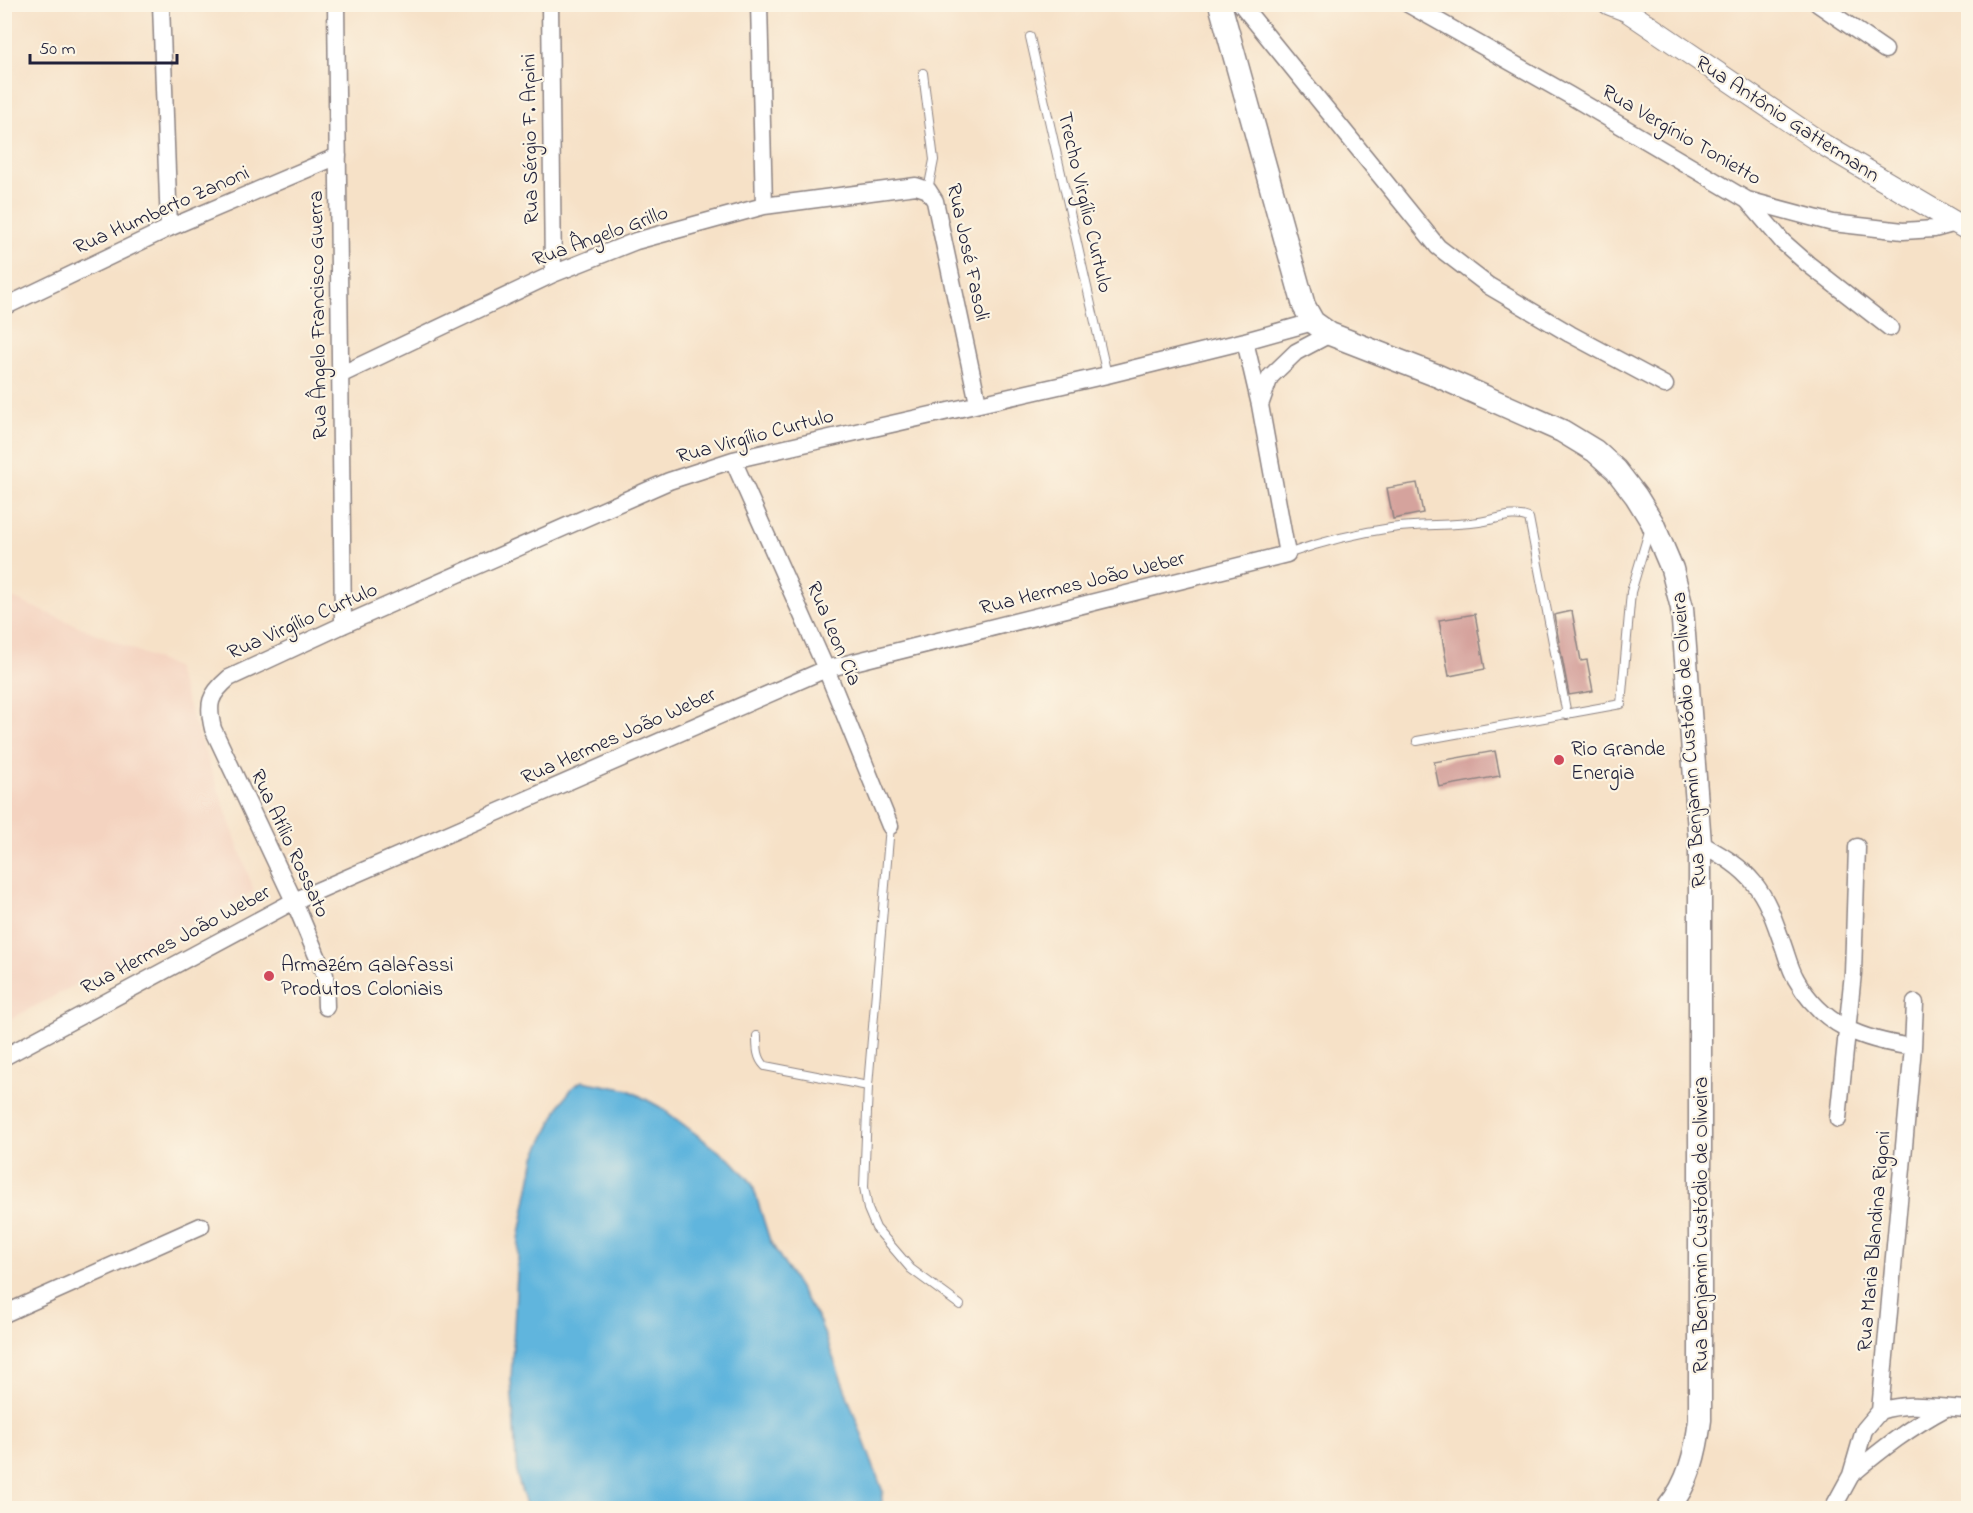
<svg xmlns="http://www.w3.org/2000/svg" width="1973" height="1513" font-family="'Indie Flower',sans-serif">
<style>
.built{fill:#f4d3c0}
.water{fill:#61b5dd;stroke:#426c8c;stroke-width:1.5}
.building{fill:#d5a39d}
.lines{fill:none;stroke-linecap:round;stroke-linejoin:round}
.service-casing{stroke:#8c8281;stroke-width:10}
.minor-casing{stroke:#8c8281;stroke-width:19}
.tertiary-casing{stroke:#8c8281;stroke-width:23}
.secondary-casing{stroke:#8c8281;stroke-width:25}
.service{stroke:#fff;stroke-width:8}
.minor{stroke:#fff;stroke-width:16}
.tertiary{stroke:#fff;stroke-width:21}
.secondary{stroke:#fff;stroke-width:22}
.poi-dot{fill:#d1495b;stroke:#fcf5e5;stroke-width:2}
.labels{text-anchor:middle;stroke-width:4.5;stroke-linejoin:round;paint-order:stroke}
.street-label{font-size:21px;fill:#22223b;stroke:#fcf5e5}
.poi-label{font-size:21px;fill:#22223b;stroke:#fcf5e5;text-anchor:start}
</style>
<rect width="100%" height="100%" fill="#fcf5e5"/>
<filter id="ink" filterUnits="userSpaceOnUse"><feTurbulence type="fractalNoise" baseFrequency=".0167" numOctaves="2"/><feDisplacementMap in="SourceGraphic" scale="12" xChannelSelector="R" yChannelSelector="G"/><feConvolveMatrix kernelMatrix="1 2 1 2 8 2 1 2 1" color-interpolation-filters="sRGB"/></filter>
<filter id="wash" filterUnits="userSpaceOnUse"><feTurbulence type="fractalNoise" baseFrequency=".008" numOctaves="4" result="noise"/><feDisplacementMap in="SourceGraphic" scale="24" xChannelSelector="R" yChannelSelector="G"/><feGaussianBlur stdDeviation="1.35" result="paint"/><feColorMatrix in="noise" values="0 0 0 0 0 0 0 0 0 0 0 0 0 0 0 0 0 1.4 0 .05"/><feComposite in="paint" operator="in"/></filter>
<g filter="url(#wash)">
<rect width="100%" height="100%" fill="#f6e1c7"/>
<path class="built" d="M5,595L175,667L254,891L5,1022Z"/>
<path class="water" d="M582,1081L629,1090L660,1107L733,1162L752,1183L770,1241L820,1322L883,1492L881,1506L877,1508H527L517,1476L511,1379L519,1239L535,1157L561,1103L573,1087Z"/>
<g id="blocks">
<path class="building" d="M1417,483L1423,513L1393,519L1387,488Z
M1572,611L1581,661L1587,660L1593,691L1569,695L1554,615Z
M1475,614L1485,669L1449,676L1439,620Z
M1495,751L1500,776L1439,787L1434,762Z"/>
</g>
</g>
<g filter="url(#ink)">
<use href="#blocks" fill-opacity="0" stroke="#8c8281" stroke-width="1.5"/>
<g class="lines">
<defs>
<path id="service" d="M1030,37L1107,375
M923,73L934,160L928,190
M1287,554C1321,542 1356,533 1391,528C1420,524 1450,526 1479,522C1497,520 1512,511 1529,518L1567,715
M1417,741L1621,704L1631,592L1650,528
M890,826L868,1086L864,1187L868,1209L876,1228L911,1269L960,1305
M757,1036C757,1048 757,1058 765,1066L868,1086"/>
<path id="minor" d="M161,4L169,228
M336,4L343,625
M550,4L553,274
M759,4L764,206
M1241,4L1438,247L1489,286L1570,334L1665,385
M1408,4L1569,95L1747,200L1833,223L1903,231L1934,229L1956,223
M1818,4L1885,50
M1747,200L1783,242L1808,264L1890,328
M4,307L169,228L338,156
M340,375L553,274L636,241L764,206L916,186L928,190L935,201L978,403
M1260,405L1270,377L1296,352L1330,334
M733,460L826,669L890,826
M1700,843C1719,854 1740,865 1754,883C1769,902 1775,923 1783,945C1787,956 1790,969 1796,979C1822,1026 1863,1040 1913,1047
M326,1007L325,975L294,901L213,729C207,704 209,695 229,678L343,625L669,481L733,460L1107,375L1245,341L1313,322
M4,1057L294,901L826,669L1287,554L1260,405L1245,341
M1838,1119L1853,973L1857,847
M4,1314L201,1226
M1880,1411C1909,1401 1938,1408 1968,1409
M1851,1475C1882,1449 1910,1427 1946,1408
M1833,1508L1851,1475L1864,1430L1880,1411L1913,1047L1915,1003"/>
<path id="tertiary" d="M1609,4L1627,11L1824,145L1968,230"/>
<path id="secondary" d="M1220,4L1304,306L1313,322L1330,334L1438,376L1562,431L1595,451L1616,470L1636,496L1652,522L1672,569L1682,608L1700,843V1420C1696,1452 1689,1483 1668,1508"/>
</defs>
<use href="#service" class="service-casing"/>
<use href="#minor" class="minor-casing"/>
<use href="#tertiary" class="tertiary-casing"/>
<use href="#secondary" class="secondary-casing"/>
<use href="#service" class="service"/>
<use href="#minor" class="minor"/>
<use href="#tertiary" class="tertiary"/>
<use href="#secondary" class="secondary"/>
</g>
</g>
<g class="poi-dot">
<circle cx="1559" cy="760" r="6"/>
<circle cx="269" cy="976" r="6"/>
</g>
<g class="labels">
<g class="street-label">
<text transform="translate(1788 118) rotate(33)" y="7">Rua Antônio Gattermann</text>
<text transform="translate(1682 134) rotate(30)" y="7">Rua Vergínio Tonietto</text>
<text transform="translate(529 139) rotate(-91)" y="7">Rua Sérgio F. Arpini</text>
<text transform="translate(1086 202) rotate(77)" y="7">Trecho Virgílio Curtulo</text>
<text transform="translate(161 209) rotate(-24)" y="7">Rua Humberto Zanoni</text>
<text transform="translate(600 235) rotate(-20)" y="7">Rua Ângelo Grillo</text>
<text transform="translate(969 252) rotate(78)" y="7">Rua José Fasoli</text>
<text transform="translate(317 315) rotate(-91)" y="7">Rua Ângelo Francisco Guerra</text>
<text transform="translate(755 435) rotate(-15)" y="7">Rua Virgílio Curtulo</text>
<text transform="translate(1082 582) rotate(-14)" y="7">Rua Hermes João Weber</text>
<text transform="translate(302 620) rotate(-24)" y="7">Rua Virgílio Curtulo</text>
<text transform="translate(835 633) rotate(67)" y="7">Rua Leon Cia</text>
<text transform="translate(618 735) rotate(-24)" y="7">Rua Hermes João Weber</text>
<text transform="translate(1688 740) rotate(-94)" y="7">Rua Benjamin Custódio de Oliveira</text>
<text transform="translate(291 843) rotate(65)" y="7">Rua Atílio Rossato</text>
<text transform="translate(175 939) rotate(-28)" y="7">Rua Hermes João Weber</text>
<text transform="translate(1700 1225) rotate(-90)" y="7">Rua Benjamin Custódio de Oliveira</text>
<text transform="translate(1873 1241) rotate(-85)" y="7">Rua Maria Blandina Rigoni</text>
</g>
<g class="poi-label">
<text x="1571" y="755">Rio Grande<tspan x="1571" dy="24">Energia</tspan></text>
<text x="281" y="971">Armazém Galafassi<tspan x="281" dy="24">Produtos Coloniais</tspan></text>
</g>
</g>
<rect width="1973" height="1513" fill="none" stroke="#fcf5e5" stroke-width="24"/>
<path d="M30 54v9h147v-9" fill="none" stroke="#22223b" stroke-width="3"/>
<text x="39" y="54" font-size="18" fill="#22223b" stroke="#fcf5e5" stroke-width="4.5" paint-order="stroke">50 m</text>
</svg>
